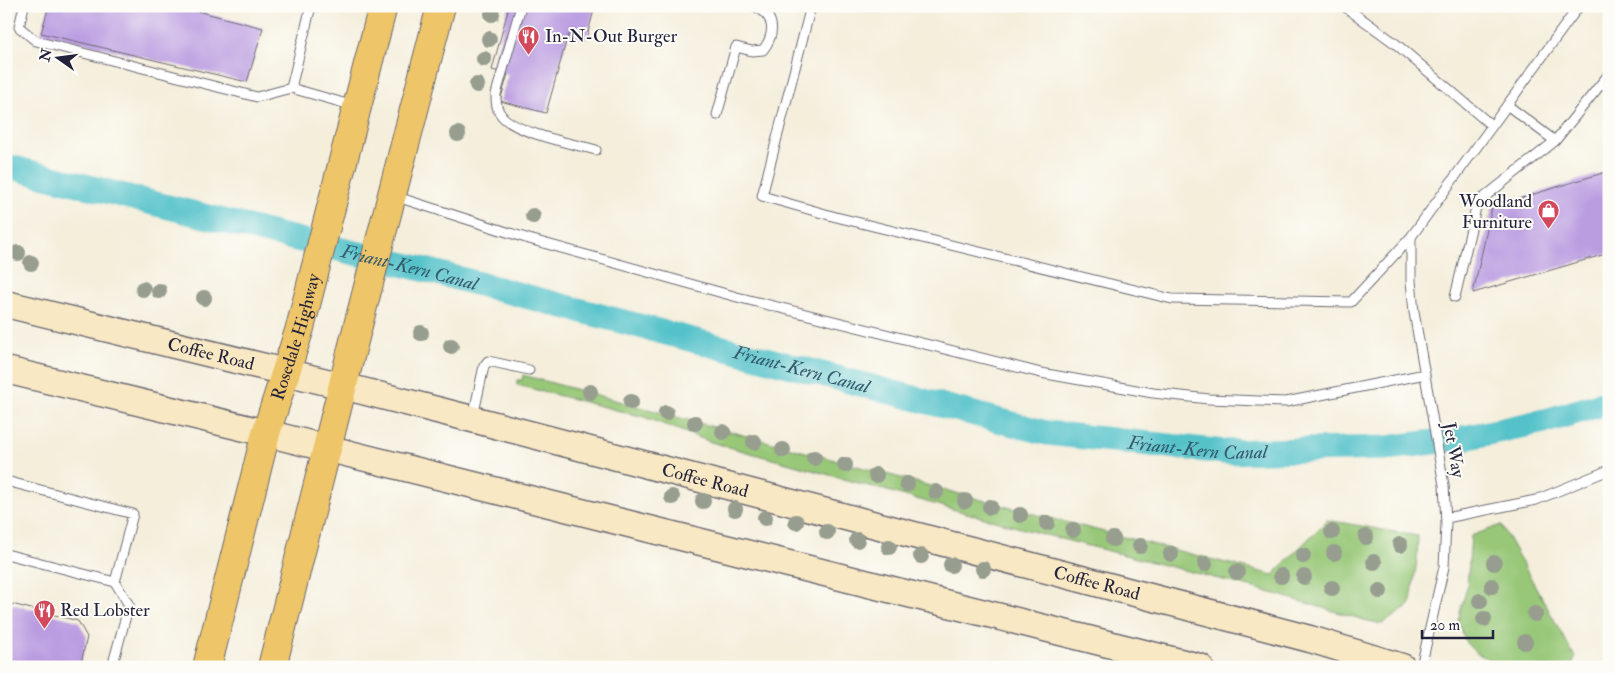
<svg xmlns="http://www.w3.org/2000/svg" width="1615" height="673" font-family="'IM FELL Double Pica',serif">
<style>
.green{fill:#97c777;stroke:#5c7459}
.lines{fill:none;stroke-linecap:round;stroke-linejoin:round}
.canal{stroke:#54c2ca;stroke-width:25}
.building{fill:#ba9ce1}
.service-casing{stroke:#6c6973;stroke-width:11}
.secondary-casing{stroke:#6c6973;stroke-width:29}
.primary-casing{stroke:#6c6973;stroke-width:30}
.service{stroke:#fff;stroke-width:9}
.secondary{stroke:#f8e8c3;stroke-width:26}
.primary{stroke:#eec569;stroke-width:28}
.tree{fill:#979e8f}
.labels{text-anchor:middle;stroke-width:4;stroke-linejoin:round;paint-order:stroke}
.poi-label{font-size:18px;fill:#22223b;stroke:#fdfcf7;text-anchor:start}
.street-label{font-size:18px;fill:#22223b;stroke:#fdfcf7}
.water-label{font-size:19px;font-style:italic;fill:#345a6d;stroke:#fdfcf7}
</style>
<rect width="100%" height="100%" fill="#fdfcf7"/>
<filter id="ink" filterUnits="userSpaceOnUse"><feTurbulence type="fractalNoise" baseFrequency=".02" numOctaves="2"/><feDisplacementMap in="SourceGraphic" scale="10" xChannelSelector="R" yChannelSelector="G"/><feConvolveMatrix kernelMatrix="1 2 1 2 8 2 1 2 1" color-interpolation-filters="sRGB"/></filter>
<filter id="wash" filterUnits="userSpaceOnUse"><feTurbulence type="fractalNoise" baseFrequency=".0096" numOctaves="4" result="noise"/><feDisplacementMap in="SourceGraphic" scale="20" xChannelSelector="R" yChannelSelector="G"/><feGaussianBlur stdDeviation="1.12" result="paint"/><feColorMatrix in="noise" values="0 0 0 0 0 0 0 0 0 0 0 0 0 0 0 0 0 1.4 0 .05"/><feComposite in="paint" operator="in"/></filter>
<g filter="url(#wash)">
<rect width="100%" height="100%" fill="#f4eedb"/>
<path class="green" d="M523,375L1022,511L1273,575L1327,520L1418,536L1417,560L1411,601L1408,607L1382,624L1364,620L1258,589L1042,534L711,442L644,417L517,385V380H522Z
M1501,525L1575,657L1572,667H1506L1476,653L1466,643L1458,620L1467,587L1471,536Z"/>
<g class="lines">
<path class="canal" id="s1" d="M6,166L271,233L422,269L1047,433L1225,452L1387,448L1464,438L1549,420L1609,402"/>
</g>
<g id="blocks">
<path class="building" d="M49,6H178L263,28L247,82L41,33Z
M509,6H525L533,8V6H595L586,40L568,35L546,113L500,101L508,74L492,70Z
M1609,171V253L1473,293L1492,207Z
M12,604L78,621L87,637L80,667H6V616L9,617Z"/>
</g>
</g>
<g filter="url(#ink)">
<use href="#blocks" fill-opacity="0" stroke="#6c6973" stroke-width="1"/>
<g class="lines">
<defs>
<path id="service" d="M24,6L19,27L36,41L257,97L291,88L354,106
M521,6L496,94C496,102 496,109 502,116C516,133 573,144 596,150
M811,6L762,196L836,217L1172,299L1351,302L1411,237L1492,126L1396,44L1344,6
M291,88L311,6
M1507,105L1555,141
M717,115L736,47L752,51L763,50C776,33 775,15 754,6
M1492,126L1579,6
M394,196L529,239L737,297L1041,373L1153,393L1209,399L1286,402L1425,374
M1411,237V281L1414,312L1444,485L1446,523L1444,567L1421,667
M1455,297L1477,203L1555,141L1609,74
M473,417L484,366L488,361L529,370
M6,481L133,514L115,582L6,554
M1446,518L1536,500L1609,470
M112,667L129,605L115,582"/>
<g id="secondary">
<path id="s2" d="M6,304L343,386L472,419L1310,639L1402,667"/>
<path d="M6,370L266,433L1200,667"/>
</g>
<g id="primary">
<path id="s3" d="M207,667L266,433L300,328L383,6"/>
<path d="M272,667L355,337L441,6"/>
</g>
</defs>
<use href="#service" class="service-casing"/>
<use href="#secondary" class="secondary-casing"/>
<use href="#primary" class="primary-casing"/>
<use href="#service" class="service"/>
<use href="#secondary" class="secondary"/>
<use href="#primary" class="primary"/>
</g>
<g class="tree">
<circle cx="492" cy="14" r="8"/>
<circle cx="489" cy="39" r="8"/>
<circle cx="484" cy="59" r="8"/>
<circle cx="477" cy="85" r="8"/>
<circle cx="458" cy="134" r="8"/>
<circle cx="533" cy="216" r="8"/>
<circle cx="18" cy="253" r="8"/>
<circle cx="31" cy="263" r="8"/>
<circle cx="143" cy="289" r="8"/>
<circle cx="159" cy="291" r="8"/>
<circle cx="204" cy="298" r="8"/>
<circle cx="421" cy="333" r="8"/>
<circle cx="451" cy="346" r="8"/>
<circle cx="590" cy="392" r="8"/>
<circle cx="631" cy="402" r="8"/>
<circle cx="666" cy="413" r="8"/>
<circle cx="695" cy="423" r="8"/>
<circle cx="723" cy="432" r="8"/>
<circle cx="754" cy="442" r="8"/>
<circle cx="783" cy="450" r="8"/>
<circle cx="814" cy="458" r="8"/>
<circle cx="845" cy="465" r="8"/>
<circle cx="876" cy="475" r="8"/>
<circle cx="907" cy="484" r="8"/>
<circle cx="936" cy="492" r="8"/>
<circle cx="672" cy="497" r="8"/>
<circle cx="703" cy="501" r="8"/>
<circle cx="965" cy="501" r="8"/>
<circle cx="990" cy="507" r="8"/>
<circle cx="735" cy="509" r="8"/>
<circle cx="1020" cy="515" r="8"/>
<circle cx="765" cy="518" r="8"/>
<circle cx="796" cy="522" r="8"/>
<circle cx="1047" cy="523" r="8"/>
<circle cx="1073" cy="530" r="8"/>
<circle cx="827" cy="532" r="8"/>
<circle cx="1332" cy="532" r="8"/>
<circle cx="1366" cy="537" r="8"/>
<circle cx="1113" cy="539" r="8"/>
<circle cx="857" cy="540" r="8"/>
<circle cx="1400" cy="545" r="8"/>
<circle cx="1140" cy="546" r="8"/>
<circle cx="889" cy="547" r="8"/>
<circle cx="1334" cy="553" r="8"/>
<circle cx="1171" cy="554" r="8"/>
<circle cx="921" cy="556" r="8"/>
<circle cx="1303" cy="556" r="8"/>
<circle cx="1374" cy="562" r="8"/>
<circle cx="1494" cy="563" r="8"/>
<circle cx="1205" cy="564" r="8"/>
<circle cx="951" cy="565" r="8"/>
<circle cx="983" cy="569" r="8"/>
<circle cx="1237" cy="572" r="8"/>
<circle cx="1281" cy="576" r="8"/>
<circle cx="1304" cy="577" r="8"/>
<circle cx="1492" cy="586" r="8"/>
<circle cx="1332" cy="588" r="8"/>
<circle cx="1380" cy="591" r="8"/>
<circle cx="1480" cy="601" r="8"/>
<circle cx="1535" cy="614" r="8"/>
<circle cx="1484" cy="619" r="8"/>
<circle cx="1525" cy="642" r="8"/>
</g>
</g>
<defs>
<symbol id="restaurant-pin" viewBox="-11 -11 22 30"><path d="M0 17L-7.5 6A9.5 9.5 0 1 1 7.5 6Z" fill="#d1495b" stroke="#fdfcf7"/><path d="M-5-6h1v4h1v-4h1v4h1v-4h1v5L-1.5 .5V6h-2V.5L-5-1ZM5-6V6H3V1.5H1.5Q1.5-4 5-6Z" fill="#fff"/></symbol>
<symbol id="shop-pin" viewBox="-11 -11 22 30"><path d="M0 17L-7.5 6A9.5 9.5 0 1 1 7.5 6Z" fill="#d1495b" stroke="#fdfcf7"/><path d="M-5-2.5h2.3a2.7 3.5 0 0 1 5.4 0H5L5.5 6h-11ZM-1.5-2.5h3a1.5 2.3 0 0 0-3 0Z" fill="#fff"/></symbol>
</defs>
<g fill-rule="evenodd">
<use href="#restaurant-pin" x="516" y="24" width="25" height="34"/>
<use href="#shop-pin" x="1536" y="198" width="25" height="34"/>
<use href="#restaurant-pin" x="32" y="598" width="25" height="34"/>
</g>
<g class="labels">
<g class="poi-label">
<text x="545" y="42">In-N-Out Burger</text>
<text x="1532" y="207" text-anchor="end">Woodland<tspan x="1532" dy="21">Furniture</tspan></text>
<text x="60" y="616">Red Lobster</text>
</g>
<g class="street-label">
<text dy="6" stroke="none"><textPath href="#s3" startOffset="342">Rosedale Highway</textPath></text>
<text dy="6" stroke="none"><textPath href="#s2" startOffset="211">Coffee Road</textPath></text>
<text transform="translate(1454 450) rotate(80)" y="6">Jet Way</text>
<text dy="6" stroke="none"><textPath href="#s2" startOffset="721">Coffee Road</textPath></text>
<text dy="6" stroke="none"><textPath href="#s2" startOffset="1126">Coffee Road</textPath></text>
</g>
<g class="water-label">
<text dy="7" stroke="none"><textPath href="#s1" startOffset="416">Friant-Kern Canal</textPath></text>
<text dy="7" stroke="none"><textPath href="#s1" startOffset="821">Friant-Kern Canal</textPath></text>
<text dy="7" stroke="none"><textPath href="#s1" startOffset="1226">Friant-Kern Canal</textPath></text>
</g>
</g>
<rect width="1615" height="673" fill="none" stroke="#fdfcf7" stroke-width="25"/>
<g transform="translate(58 58) rotate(284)" stroke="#fdfcf7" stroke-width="4" paint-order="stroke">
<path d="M0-4L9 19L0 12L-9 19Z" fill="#22223b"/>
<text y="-8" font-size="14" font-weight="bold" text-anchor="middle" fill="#22223b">N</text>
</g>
<path d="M1422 630v8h71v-8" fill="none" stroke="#22223b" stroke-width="2.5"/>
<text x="1430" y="630" font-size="15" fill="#22223b" stroke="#fdfcf7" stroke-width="4" paint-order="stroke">20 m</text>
</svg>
